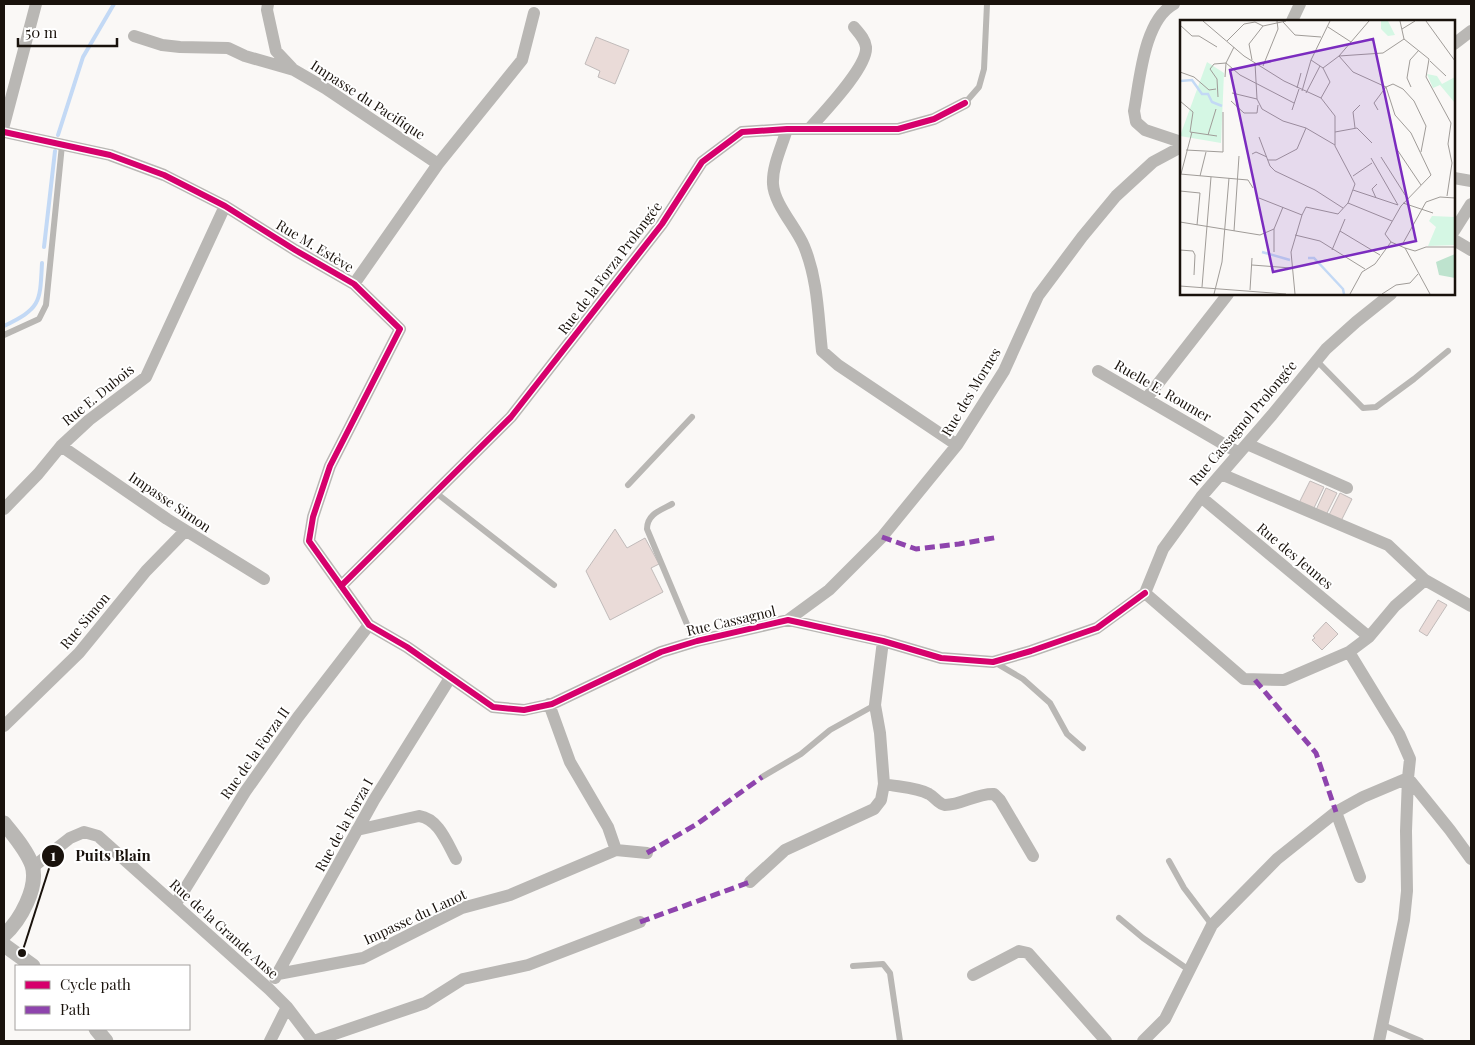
<svg xmlns="http://www.w3.org/2000/svg" width="1475" height="1045" font-family="'Playfair Display',serif">
<style>
.lines{fill:none;stroke-linecap:round;stroke-linejoin:round}
.stream{stroke:#c3d9f5;stroke-width:4}
.building{fill:#eadbd8;stroke:#c1bbba}
.service{stroke:#b9b7b4;stroke-width:6}
.minor{stroke:#b9b7b4;stroke-width:12}
.tertiary{stroke:#b9b7b4;stroke-width:15}
.quiet{stroke:#8e44ad;stroke-width:5;stroke-dasharray:10 5;stroke-linecap:butt}
.cycleway-casing{stroke:#fff;stroke-width:9}
.cycleway{stroke:#d6006c;stroke-width:6}
.labels{text-anchor:middle;stroke-width:4;stroke-linejoin:round;paint-order:stroke}
.street-label{font-size:14px;fill:#19120c;stroke:#fff}
.inset-river{fill:none;stroke:#c3d9f5;stroke-width:2.5}
.inset-road{fill:none;stroke:#a09c98;stroke-width:1}
.view{fill:#7b2cbf;fill-opacity:0.15;stroke:#7b2cbf;stroke-width:2.5}
.inset-edge{fill:none;stroke:#19120c;stroke-width:2.5}
.leader{fill:none;stroke:#19120c;stroke-width:2}
.callout-dot{fill:#19120c;stroke:#fff;stroke-width:2}
.mark-label{font-size:15px;text-anchor:middle;font-weight:bold;fill:#fff}
.callout-label{font-size:15px;text-anchor:middle;font-weight:bold;fill:#19120c;stroke:#fff;stroke-width:4;stroke-linejoin:round;paint-order:stroke}
</style>
<rect width="100%" height="100%" fill="#faf8f6"/>
<g class="lines">
<path class="stream" d="M58,135L83,57L114,4
M44,247L55,151
M4,326C41,308 40,303 42,263"/>
</g>
<path class="building" d="M596,37L629,50L615,84L598,77L600,71L585,64Z
M1310,481L1324,487L1313,510L1299,503Z
M1326,488L1337,493L1326,515L1316,510Z
M1340,493L1352,499L1341,521L1329,515Z
M615,529L627,548L645,538L659,564L651,568L663,592L610,620L586,571Z
M1438,600L1447,605L1427,636L1419,631Z
M1326,622L1338,634L1322,650L1312,640L1315,638L1313,636Z"/>
<g class="lines">
<path class="service" d="M965,103L979,87L984,69L987,4
M4,335L39,319L46,305L62,145
M1316,360L1363,408L1376,407L1414,379L1448,351
M628,485L692,417
M435,492L554,585
M672,504C661,510 647,514 647,529L689,629L692,642
M994,662L1023,679L1050,703L1067,734L1083,748
M762,777L801,754L830,730L875,705
M1169,861L1184,888L1212,925
M1119,918L1143,938L1189,970
M853,966L883,964L890,973L900,1041
M1383,1025L1421,1041"/>
<path class="minor" d="M268,4L267,10L276,51L292,68
M1174,4C1144,20 1140,79 1134,111L1136,122L1145,130L1181,142
M1292,21L1300,4
M134,36L162,45L180,47L228,48L245,56L294,70L325,88L438,164
M1454,44L1471,31
M4,125L36,4
M787,129C782,146 772,166 773,184C774,204 796,227 804,246C818,280 818,315 822,351L838,365L957,445
M809,129C823,113 868,67 866,47C865,39 859,33 854,27
M4,132L110,155L164,175L225,206L295,250L354,284L400,329L330,466L313,517L309,541L369,625L407,647L493,707L524,710L552,704L661,652L697,641L788,620L883,641L941,658L993,662L1031,651L1097,628L1145,593
M1454,178L1471,181
M1454,231L1471,204
M1454,240L1471,250
M354,284L438,164L522,60L534,13
M1098,371L1239,453
M1146,399L1228,294
M1247,444L1347,488
M61,446L167,519L264,579
M1221,474L1388,545L1425,580
M1201,497L1369,637
M4,509L38,474L61,446L89,420L146,377L225,206
M341,586L511,417L662,224L702,162L742,132L787,129H898L934,119L965,103
M1145,593L1244,679L1284,680L1349,652L1399,734L1410,759L1408,778L1450,830L1471,859
M1145,593L1163,549L1201,497L1272,415L1326,349L1356,322L1391,294
M788,620L829,590L882,537L957,445L1004,371L1038,296L1082,237L1116,196L1153,162L1181,147
M1349,652L1369,637L1395,606L1425,580L1471,606
M549,704L570,762L608,827L616,850
M4,726L79,653L146,571L185,531
M884,784C898,787 917,787 929,794C935,797 938,804 945,805C962,805 977,793 994,794L1000,800L1033,856
M1336,812L1360,877
M357,830L419,816C439,819 447,843 456,859
M33,867L70,838L84,832L98,836L269,989L287,1007L313,1041
M750,882L785,850L874,809L881,800L884,784L880,733L875,705L883,641
M175,905L245,792L298,717L369,625
M278,974L363,958L462,908L510,895L616,850L647,853
M973,975L1019,951L1028,953L1106,1041
M275,978L374,800L450,678
M270,1041L287,1007
M314,1041L425,1003L463,979L528,965L640,922
M1143,1041L1165,1019L1212,925L1277,859L1336,812L1363,797L1408,778L1406,831L1407,891L1404,920L1379,1041"/>
<path class="tertiary" d="M4,823C14,836 26,849 32,865C39,887 20,921 4,935
M4,945L33,966
M96,1029L106,1041"/>
<path class="quiet" d="M882,537L916,549L959,544L999,537
M1255,680L1316,753L1336,812
M647,853L697,824L762,777
M640,922L750,882"/>
<defs>
<path id="cycleway" d="M4,132L110,155L164,175L225,206L295,250L354,284L400,329L330,466L313,517L309,541L369,625L407,647L493,707L524,710L552,704L661,652L697,641L788,620L883,641L941,658L993,662L1031,651L1097,628L1145,593
M341,586L511,417L662,224L702,162L742,132L787,129H898L934,119L965,103"/>
</defs>
<use href="#cycleway" class="cycleway-casing"/>
<use href="#cycleway" class="cycleway"/>
</g>
<g class="labels">
<g class="street-label">
<text transform="translate(368 100) rotate(33)" y="5">Impasse du Pacifique</text>
<text transform="translate(315 246) rotate(31)" y="5">Rue M. Estève</text>
<text transform="translate(610 268) rotate(-53)" y="5">Rue de la Forza Prolongée</text>
<text transform="translate(1163 391) rotate(30)" y="5">Ruelle E. Roumer</text>
<text transform="translate(971 392) rotate(-59)" y="5">Rue des Mornes</text>
<text transform="translate(98 395) rotate(-39)" y="5">Rue E. Dubois</text>
<text transform="translate(1243 423) rotate(-50)" y="5">Rue Cassagnol Prolongée</text>
<text transform="translate(170 502) rotate(34)" y="5">Impasse Simon</text>
<text transform="translate(1295 556) rotate(40)" y="5">Rue des Jeunes</text>
<text transform="translate(85 621) rotate(-50)" y="5">Rue Simon</text>
<text transform="translate(731 621) rotate(-13)" y="5">Rue Cassagnol</text>
<text transform="translate(255 753) rotate(-55)" y="5">Rue de la Forza II</text>
<text transform="translate(344 825) rotate(-61)" y="5">Rue de la Forza I</text>
<text transform="translate(415 917) rotate(-25)" y="5">Impasse du Lanot</text>
<text transform="translate(224 929) rotate(42)" y="5">Rue de la Grande Anse</text>
</g>
</g>
<g transform="translate(1180 20)">
<rect width="275" height="275" fill="#faf8f6"/>
<path d="M201,1H208L215,15L208,16L201,9ZM27,42L44,53L41,123L0,116ZM247,54L257,56L262,64L275,57V83L260,65L253,68ZM252,196L275,197V225L248,226L256,207L249,201Z" fill="#d5f7e4"/>
<path d="M275,234V258L259,255L256,242Z" fill="#bee3ce"/>
<path class="inset-river" d="M0,61L12,60L22,74H28L32,82L42,86M82,232L110,240M128,238H134L163,269L164,274"/>
<path class="inset-road" d="M23,1L64,36L104,61L141,78M220,1L224,19M246,1L275,41M103,2L115,15L141,17M0,5L12,16H19L37,27M148,7L171,22M222,9L235,1M224,19L249,39L246,57L271,103L268,124L272,143L267,176M47,21L64,4L75,2L83,6M72,40L69,24L83,6L106,1M250,41L266,56M75,43L77,79L82,89L103,101L126,108L155,125M83,46L98,9L97,1M143,48L131,40L150,1M0,52L14,57L29,70L36,69M45,57L46,43L54,27M231,67L227,58L230,40L239,30M117,68L121,53M122,71L131,40M52,73L77,79M126,73L140,46M38,77L37,59L30,49L34,44L46,43L60,55L114,83M141,78L150,62L143,48L159,36L189,1M0,81L13,92L10,112L37,116M51,81L64,93H77L78,85M112,90L119,69M198,90L194,83L206,67L213,64L223,69L234,81L246,106L241,132M175,108L173,92L180,85M155,112L177,108L192,123M28,115L36,89M79,117L90,146L95,151L135,170L163,188M216,128L241,165M6,130L43,132V92M72,134L76,132L87,137M201,137L227,178M191,138L218,185M88,140H96L117,129L126,108M0,154L68,160L73,168M1,154L12,112M20,156L26,132M173,156L192,143M173,170L218,185M0,171L20,173L17,205M79,178L122,195M196,178L192,169L197,164M168,183L212,201M223,183L253,193M0,202L80,215L94,209M54,211L59,136M160,211L200,235M115,215L140,221L185,249M211,222L205,214L221,186L251,155L231,113L215,95L206,67L173,52L159,36L203,33L224,19M211,222L225,228L250,274M222,225L246,182L260,177L275,178M225,228L235,231L246,227H275M0,230L13,231L15,235L14,255M152,230L165,199M94,232V209L103,187M72,245L111,248M0,266L106,274M22,267L31,157M70,270L72,238M34,274L42,242L49,158M115,274L111,232L122,195L126,187L158,194L168,183L175,164L155,126V96L141,78M170,274L182,252L195,244L211,222M202,274L216,265L230,263L238,254"/>
<path class="view" d="M193,19L236,221L93,252L50,50Z"/>
<rect width="275" height="275" class="inset-edge"/>
</g>
<path class="leader" d="M22 953L53 856"/>
<g class="callout-dot">
<circle cx="22" cy="953" r="5"/>
<circle cx="53" cy="856" r="12"/>
</g>
<g class="mark-label">
<text x="53" y="861">1</text>
</g>
<g class="callout-label">
<text x="113" y="861">Puits Blain</text>
</g>
<rect width="1475" height="1045" fill="none" stroke="#19120c" stroke-width="10"/>
<rect x="15" y="965" width="175" height="65" fill="#ffffff" stroke="#a3a09e"/>
<rect x="25" y="981" width="25" height="8" fill="#d6006c" stroke="#a3a09e"/>
<text x="60" y="990" font-size="15" fill="#19120c">Cycle path</text>
<rect x="25" y="1006" width="25" height="8" fill="#8e44ad" stroke="#a3a09e"/>
<text x="60" y="1015" font-size="15" fill="#19120c">Path</text>
<path d="M18 38v8h99v-8" fill="none" stroke="#19120c" stroke-width="2.5"/>
<text x="25" y="38" font-size="15" fill="#19120c" stroke="#ffffff" stroke-width="4" paint-order="stroke">50 m</text>
</svg>
